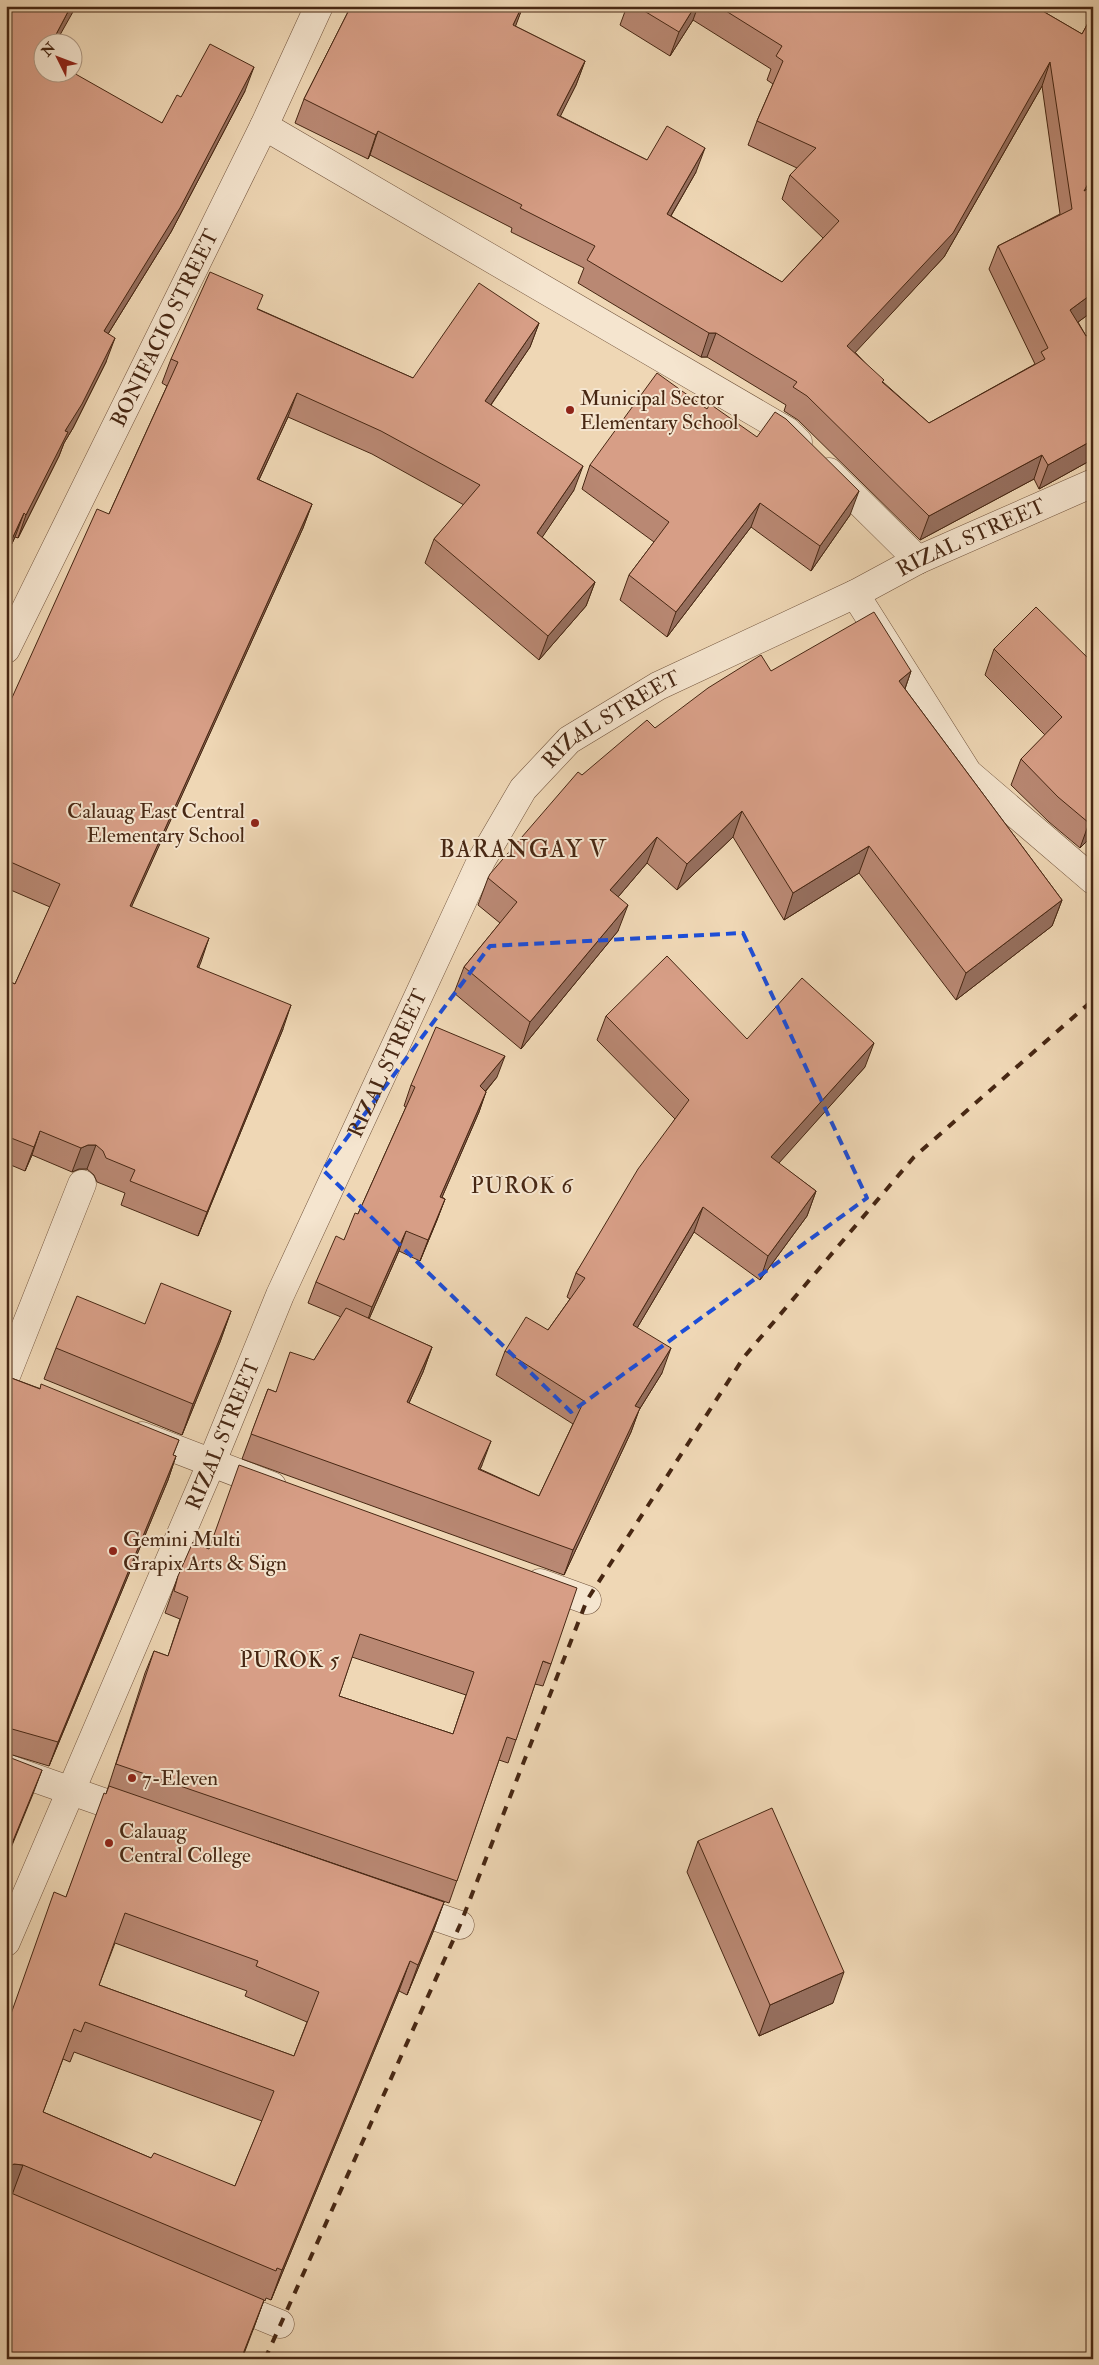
<svg xmlns="http://www.w3.org/2000/svg" width="1099" height="2365" font-family="'IM FELL Double Pica',serif">
<style>
.lines{fill:none;stroke-linecap:round;stroke-linejoin:round}
.minor-casing{stroke:#71533c;stroke-width:29}
.minor{stroke:#f5e5cf;stroke-width:28}
.rail{stroke:#472713;stroke-width:4;stroke-dasharray:9 9;stroke-linecap:butt}
.wall{fill:#b98873;stroke:#472713;fill-rule:evenodd}
.shaded-wall{fill:#966f5e;stroke:#472713}
.building{fill:#d79e86;stroke:#472713;fill-rule:evenodd}
.marked{fill:none;stroke:#1d4ed8;stroke-width:4;stroke-dasharray:10 6;stroke-linejoin:round}
.poi-dot{fill:#8f2418;stroke:#f5e5cf;stroke-width:2}
.labels{text-anchor:middle;stroke-width:4;stroke-linejoin:round;paint-order:stroke}
.street-label{font-size:21px;fill:#472713;stroke:#f5e5cf}
.poi-label{font-size:21px;fill:#472713;stroke:#f5e5cf;text-anchor:start}
.neighbourhood-label{font-size:22px;letter-spacing:1px;fill:#472713;stroke:#f5e5cf}
.quarter-label{font-size:24px;letter-spacing:1px;fill:#472713;stroke:#f5e5cf}
</style>
<rect width="100%" height="100%" fill="#efd7b5"/>
<filter id="stains"><feTurbulence type="fractalNoise" baseFrequency=".004" numOctaves="4"/><feColorMatrix values="0 0 0 0 .2 0 0 0 0 .09 0 0 0 0 .02 0 0 0 .5 -.17"/></filter>
<radialGradient id="worn" r=".72"><stop offset=".6" stop-color="#630" stop-opacity="0"/><stop offset="1" stop-color="#630" stop-opacity=".3"/></radialGradient>
<g class="lines">
<defs>
<g id="minor">
<path d="M264,126L787,431L798,442"/>
<path d="M829,472L918,560"/>
<path d="M855,594L968,773L1093,880"/>
<path id="s1" d="M6,649L264,126L319,6"/>
<path d="M6,1376L82,1184"/>
<path d="M142,1436L272,1486"/>
<path d="M540,1583L587,1600"/>
<path d="M6,1768L137,1814"/>
<path d="M402,1905L460,1925"/>
<path id="s2" d="M6,1942L211,1464L280,1295L481,861L523,789L569,740L658,686L855,594L918,560L1093,483"/>
<path d="M224,2301L280,2324"/>
</g>
</defs>
<use href="#minor" class="minor-casing"/>
<use href="#minor" class="minor"/>
<path class="rail" d="M265,2359L460,1925L587,1600L744,1357L914,1157L1093,1000"/>
</g>
<path class="wall" d="M6,6L74,10L42,42V72L162,123L181,97L245,91L171,232L108,334L106,362L73,428L64,443L59,456L18,538L15,537L6,556Z
M348,6H523L515,26L585,61L576,85L560,116L647,160L696,172L671,216L782,282L823,238L782,199L790,175L797,168L748,145L757,121L773,84L767,80L771,69L693,20L670,56L620,25L627,6H1034L1082,34L1093,14V183L1090,188L1093,186V311L1078,322L1086,336L1093,332V459L1039,489L1034,479L920,540L798,420L784,411L786,405L707,357H701L578,283L584,268L511,232L512,228L370,155L368,159L295,123L304,99L350,8L348,7ZM1042,86L1060,214L998,246L989,269L1035,364L929,423L883,382L855,352L944,257Z
M258,309L413,378L539,323L530,347L491,405L574,490L542,537L595,582L586,606L539,660L425,563L434,539L464,505L372,454L288,417L259,480L312,504L303,528L131,907L198,967L283,1029L198,1236L121,1205L125,1193L97,1182L94,1175L87,1169H79L72,1172L32,1155L25,1171L6,1163V980L15,984L50,907L6,888V711L109,514L167,386L162,383L171,359Z
M590,465L850,515L811,571L751,527L667,637L620,600L629,575L654,542L582,489Z
M1036,607L1093,835L1080,848L1049,822L1011,785L1021,759L1045,735L985,675L994,649Z
M771,671H911L905,689L1062,900L1052,926L956,1000L859,873L784,920L733,837L677,890L647,863L618,897V931L521,1049L454,993L464,967L500,923L478,905L488,878L582,775L655,728Z
M606,1016L747,1039L865,1067L778,1163L816,1191L807,1216L760,1280L694,1232L637,1328L662,1373L639,1410L631,1432L564,1575L242,1459L268,1389L276,1392L314,1360L341,1317L308,1303L316,1282L344,1240L358,1214L406,1107L404,1106L411,1085L497,1077L486,1091L479,1112L442,1197L445,1199L437,1220L420,1261L399,1251L369,1319L432,1347L423,1372L409,1403L482,1465L480,1469L539,1496L573,1424L496,1375L505,1351L548,1330L570,1299L567,1297L576,1273L675,1119L597,1040Z
M231,1311L220,1342L182,1435L44,1379L56,1348L145,1324Z
M6,1376L179,1440L173,1455L176,1456L168,1480L49,1766L6,1753Z
M209,1549L551,1664L543,1686L535,1684L508,1763L499,1760L449,1903L268,1841L444,1902L433,1932L407,1995L399,1991L271,2300L266,2298L265,2301L264,2300L253,2330L6,2359V2027L66,1897L106,1794L145,1673L154,1651L168,1656L180,1619L165,1613L178,1576ZM352,1657L466,1695L453,1734L339,1696ZM115,1943L247,1991L245,1996L307,2022L294,2056L99,1985ZM74,2052L262,2121L235,2186L151,2158L43,2112L63,2059L70,2062Z
M698,1841L833,2003L759,2036L687,1872Z"/>
<path class="shaded-wall" d="M71,6H75L74,10L56,42H52Z
M522,6H523L516,25L504,49L513,25Z
M695,6H698L693,20L670,56L679,32Z
M585,61L576,85L549,139L557,115Z
M1050,62L1042,86L944,257L839,370L847,346Z
M254,67L245,91L171,232L95,355L104,331Z
M378,131L370,155L368,159L376,135Z
M705,148L696,172L658,238L667,214Z
M1093,175V183L1076,214L1084,191Z
M1093,293V311L1062,334L1070,310Z
M539,323L530,347L477,425L485,401Z
M709,333H716L707,357H701Z
M115,338L106,362L73,428L64,443L59,456L18,538L26,515L65,431Z
M297,393L288,417L248,503L257,479Z
M1093,440V459L1039,489L1048,465Z
M1042,455L1034,479L920,540L929,516Z
M583,466L574,490L529,557L537,533Z
M859,491L850,515L811,571L820,546Z
M760,503L751,527L667,637L676,612Z
M312,504L303,528L121,930L130,906Z
M24,513L15,537L6,556V552Z
M595,582L586,606L539,660L548,636Z
M911,671L902,697L899,681Z
M742,811L733,837L677,890L687,864Z
M1093,819V835L1080,848L1089,823Z
M657,837L647,863L601,917L610,890Z
M869,846L859,873L784,920L793,893Z
M1062,900L1052,926L956,1000L966,973Z
M628,905L618,931L521,1049L530,1022Z
M209,938L201,962L189,991L197,967Z
M291,1005L283,1029L198,1236L207,1212Z
M874,1043L865,1067L762,1182L771,1157Z
M505,1056L497,1077L472,1107L480,1086Z
M486,1092L479,1112L433,1218L440,1197Z
M40,1131L32,1155L25,1171Z
M88,1145H96L87,1169H79L72,1172L81,1148Z
M816,1191L807,1216L760,1280L768,1256Z
M445,1199L437,1220L420,1261L428,1240Z
M703,1207L694,1232L624,1350L633,1325Z
M406,1231L399,1251L365,1328L372,1307Z
M231,1311L220,1342L182,1435L193,1404Z
M432,1347L423,1372L398,1427L407,1402Z
M671,1348L662,1373L639,1410L631,1432L564,1575L573,1550L635,1406Z
M491,1441L482,1465L469,1493L478,1469Z
M176,1456L168,1480L49,1766L58,1742Z
M12,1729L6,1745V1731Z
M42,1770L33,1794L6,1860V1858Z
M444,1902L433,1932L407,1995L418,1965Z
M410,1961L399,1991L271,2300L282,2270Z
M844,1972L833,2003L759,2036L770,2005Z
M14,2164L23,2165L12,2195L6,2194V2168Z
M264,2300L253,2330L242,2359H241Z"/>
<path class="building" d="M6,6H71L52,42H42V72H72L162,123L177,95L181,97L210,44L254,67L180,208L104,331L115,338L82,404L65,431L68,432L26,515L24,513L6,552Z
M351,6H522L513,25L585,61L557,115L647,160L667,126L705,148L667,214L782,282L839,221L790,175L816,148L757,121L783,61L776,56L782,46L718,6H1034L1082,34L1093,14V175L1084,191L1093,186V293L1070,310L1086,336L1093,332V440L1048,465L1042,455L929,516L807,396L793,387L797,382L716,333H709L587,260L595,246L520,208L522,205L378,131L376,135L304,99ZM1050,62L1072,209L998,246L1048,348L1041,352L1045,359L929,423L882,382L884,380L847,346L953,233Z
M636,6H695L679,32Z
M210,272L263,295L257,309L413,378L479,283L539,323L485,401L583,466L537,533L595,582L548,636L434,539L480,485L381,431L297,393L257,479L312,504L130,906L209,938L197,967L291,1005L207,1212L130,1181L135,1170L106,1158L103,1151L96,1145H88L81,1148L40,1131L34,1147L6,1136V980L15,984L60,884L6,860V711L97,509L109,514L178,362L171,359Z
M657,373L707,409L710,404L757,437L775,412L786,419L859,491L820,546L760,503L676,612L629,575L669,522L590,465Z
M1036,607L1093,663V819L1089,823L1058,797L1021,759L1062,717L994,649Z
M874,612L911,671L899,681L1062,900L966,973L869,846L793,893L742,811L687,864L657,837L610,890L628,905L530,1022L464,967L517,902L488,878L490,874L578,772L582,775L647,720L655,728L708,688L761,655L771,671Z
M667,956L747,1039L802,978L874,1043L771,1157L816,1191L768,1256L703,1207L633,1325L671,1348L635,1406L640,1408L573,1550L251,1434L268,1389L276,1392L290,1352L314,1360L346,1308L432,1347L407,1402L491,1441L478,1469L539,1496L584,1401L505,1351L526,1317L548,1330L585,1278L576,1273L638,1169L689,1100L606,1016Z
M436,1027L505,1056L480,1086L486,1092L440,1197L445,1199L428,1240L406,1231L372,1307L316,1282L336,1236L344,1240L355,1213L358,1214L415,1087L411,1085Z
M161,1283L231,1311L193,1404L56,1348L77,1296L145,1324Z
M6,1376L40,1389L41,1384L179,1440L173,1455L176,1456L58,1742L12,1729L6,1731Z
M239,1465L577,1588L551,1664L543,1661L516,1740L507,1737L457,1881L116,1764L154,1651L168,1656L188,1597L174,1591L178,1576L193,1542L209,1549ZM360,1634L474,1672L453,1734L339,1696Z
M6,1756L42,1770L6,1858Z
M109,1786L444,1902L418,1965L410,1961L282,2270L277,2268L276,2271L23,2165L14,2164L6,2168V2028L54,1892L66,1897L104,1793L106,1794ZM125,1913L258,1961L256,1966L319,1992L294,2056L99,1985ZM85,2022L274,2091L235,2186L154,2153L151,2158L43,2112L74,2029L81,2032Z
M772,1808L844,1972L770,2005L698,1841Z
M6,2190L11,2193L264,2300L241,2359H6Z"/>
<path class="marked" d="M743,933L867,1198L571,1412L323,1170L490,946Z"/>
<g class="poi-dot">
<circle cx="570" cy="410" r="5"/>
<circle cx="255" cy="823" r="5"/>
<circle cx="113" cy="1551" r="5"/>
<circle cx="132" cy="1778" r="5"/>
<circle cx="109" cy="1843" r="5"/>
</g>
<g class="labels">
<g class="street-label">
<text dy="7" stroke="none"><textPath href="#s1" startOffset="358">BONIFACIO STREET</textPath></text>
<text dy="7" stroke="none"><textPath href="#s2" startOffset="1782">RIZAL STREET</textPath></text>
<text dy="7" stroke="none"><textPath href="#s2" startOffset="1378">RIZAL STREET</textPath></text>
<text dy="7" stroke="none"><textPath href="#s2" startOffset="958">RIZAL STREET</textPath></text>
<text dy="7" stroke="none"><textPath href="#s2" startOffset="552">RIZAL STREET</textPath></text>
</g>
<g class="poi-label">
<text x="580" y="405">Municipal Sector<tspan x="580" dy="24">Elementary School</tspan></text>
<text x="245" y="818" text-anchor="end">Calauag East Central<tspan x="245" dy="24">Elementary School</tspan></text>
<text x="123" y="1546">Gemini Multi<tspan x="123" dy="24">Grapix Arts &amp; Sign</tspan></text>
<text x="142" y="1785">7-Eleven</text>
<text x="119" y="1838">Calauag<tspan x="119" dy="24">Central College</tspan></text>
</g>
<g class="neighbourhood-label">
<text x="522" y="1193">PUROK 6</text>
<text x="290" y="1667">PUROK 5</text>
</g>
<g class="quarter-label">
<text x="523" y="857">BARANGAY V</text>
</g>
</g>
<rect width="1099" height="2365" fill="none" stroke="#efd7b5" stroke-width="25"/>
<rect x="8" y="8" width="1084" height="2350" fill="none" stroke="#472713" stroke-width="2.5"/>
<rect x="12" y="12" width="1074" height="2340" fill="none" stroke="#472713"/>
<g transform="translate(58 58) rotate(312)"><circle r="24" fill="#f5e5cf" stroke="#af9984"/>
<path d="M0-4L9 19L0 12L-9 19Z" fill="#8f2418"/>
<text y="-8" font-size="14" font-weight="bold" text-anchor="middle" fill="#472713">N</text>
</g>
<rect width="100%" height="100%" filter="url(#stains)"/>
<rect width="100%" height="100%" fill="url(#worn)"/>
</svg>
